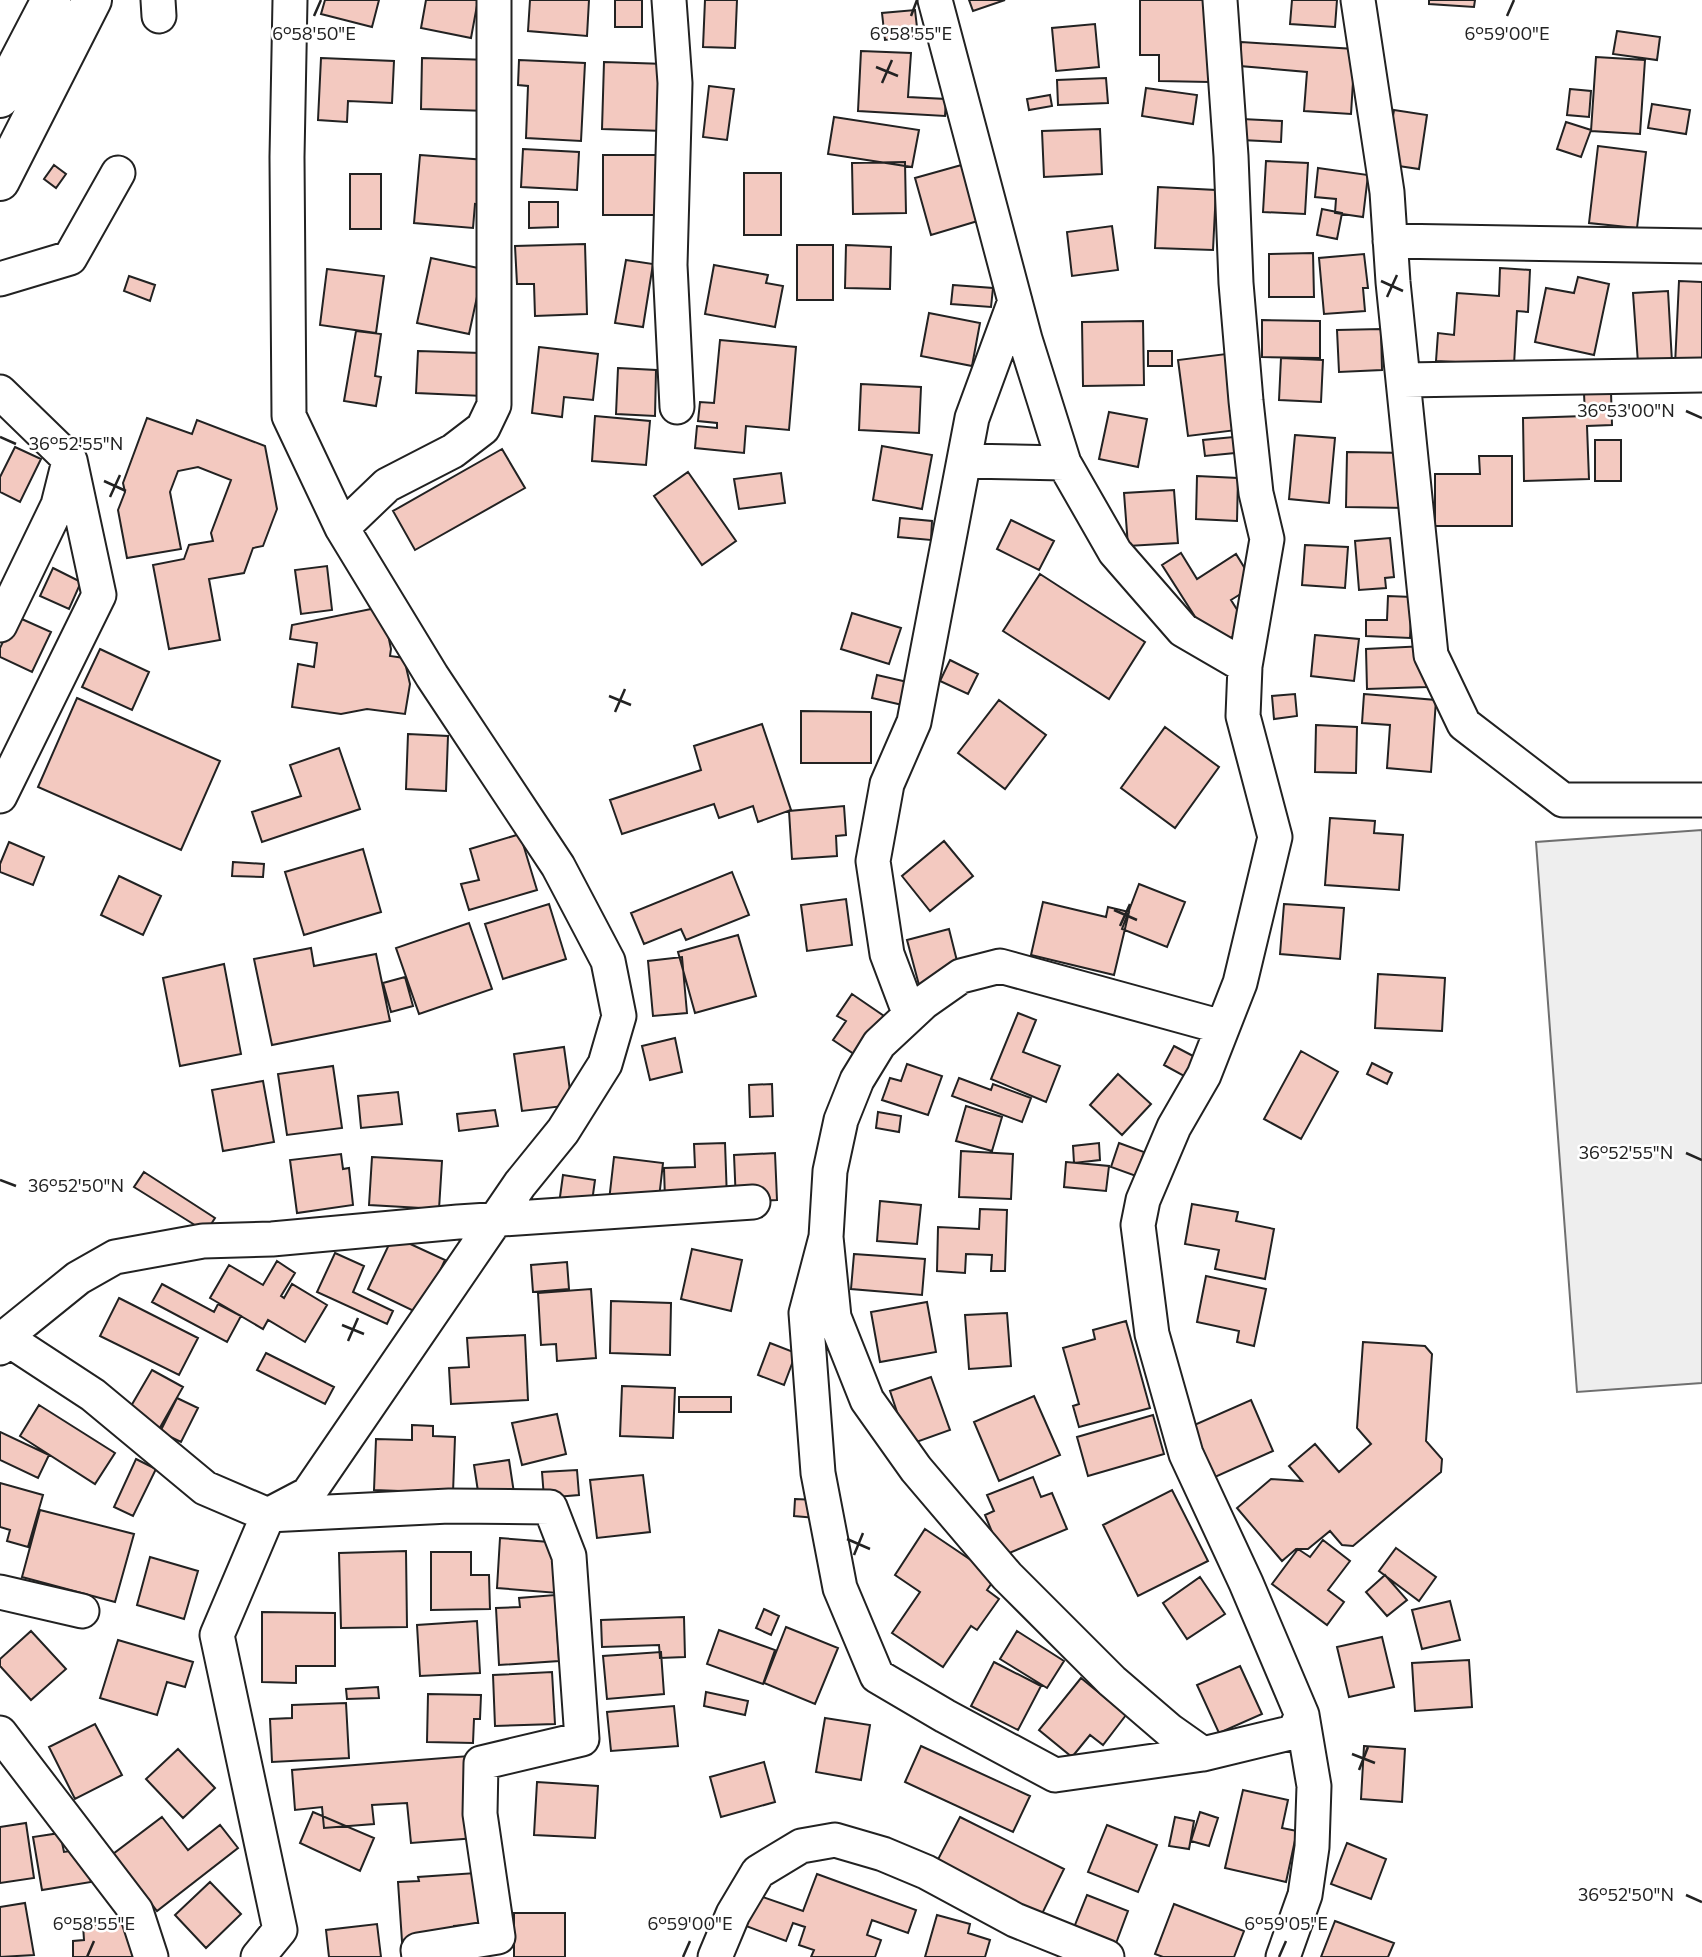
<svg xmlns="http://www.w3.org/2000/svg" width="1702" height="1957" font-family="Commissioner,sans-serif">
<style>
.grass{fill:#eee;stroke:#6f6f6f;stroke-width:2}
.building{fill:#f3c9c0;stroke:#222;stroke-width:2}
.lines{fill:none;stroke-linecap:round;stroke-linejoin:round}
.minor-casing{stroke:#222;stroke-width:37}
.highway-casing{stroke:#222;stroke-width:42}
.minor{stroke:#fff;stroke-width:33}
.highway{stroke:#fff;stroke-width:38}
.ticks{fill:none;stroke:#222;stroke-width:2.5}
.ticks-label{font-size:18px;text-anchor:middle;fill:#222;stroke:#fff;stroke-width:5;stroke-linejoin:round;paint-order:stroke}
</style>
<rect width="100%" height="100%" fill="#fff"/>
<path class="grass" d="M1702,830V1383L1577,1392L1536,842Z"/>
<path class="building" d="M325,0H379L372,27L321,14Z
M426,0H478L471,38L421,28Z
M530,0H589L587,36L528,31Z
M615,0H642V27H615Z
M705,0H737L735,48L703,47Z
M969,0H1005L973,11Z
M1140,0H1210L1209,82L1159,81V55H1140Z
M1292,0H1337L1335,27L1290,24Z
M1429,0H1475L1474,7L1429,4Z
M915,10L918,36L885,40L882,13Z
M1095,24L1099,67L1056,71L1052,28Z
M1617,31L1660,37L1657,60L1613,54Z
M1241,42L1355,49L1351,114L1304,111L1307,72L1240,66Z
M861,51L911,53L908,97L946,99L945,116L858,111Z
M1596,57L1645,60L1640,134L1591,131Z
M321,58L394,61L392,103L348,101L347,122L318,120Z
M422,58L491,60L489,111L421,109Z
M519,60L585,63L581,141L526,138L528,86L518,85Z
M604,62L666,64L664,131L602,129Z
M1106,78L1108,103L1058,105L1057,80Z
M709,86L734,89L727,140L703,137Z
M1146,88L1197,95L1193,124L1142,116Z
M1570,89L1591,91L1589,117L1567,115Z
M1050,95L1052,106L1029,110L1027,99Z
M1652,104L1690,110L1686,134L1648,128Z
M1394,110L1427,115L1419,169L1385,164Z
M834,117L919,130L912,167L828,154Z
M1242,119L1282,121L1281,142L1241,140Z
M1566,122L1591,130L1581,157L1557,149Z
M1100,129L1102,174L1044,177L1042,131Z
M1598,146L1646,152L1637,228L1589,223Z
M523,149L579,152L577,190L521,187Z
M420,155L486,160L482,205L475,204L473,228L414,223Z
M603,155H661V215H603Z
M1266,161L1308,163L1305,214L1263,212Z
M905,162L906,213L853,214L852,163Z
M965,164L981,220L931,235L915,178Z
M54,165L66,174L56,188L44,179Z
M1318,168L1368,175L1363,217L1335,213L1336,199L1315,197Z
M744,173H781V235H744Z
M350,174H381V229H350Z
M1158,187L1216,190L1213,250L1155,248Z
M529,202H558V227L529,228Z
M1322,209L1342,213L1337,239L1317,235Z
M1112,226L1118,270L1072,276L1067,232Z
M585,244L587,314L535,316L534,284H517L515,246Z
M797,245H833V300H797Z
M846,245L891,247L890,289L845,288Z
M1313,253L1314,297H1269V254Z
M1364,254L1368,288H1363L1365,311L1324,314L1319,258Z
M431,258L483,269L469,334L417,323Z
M626,260L653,264L643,327L615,323Z
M714,265L768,275L766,283L783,286L775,327L705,314Z
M1500,268L1530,270L1528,312L1517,311L1514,365L1436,361L1438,333L1454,335L1457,293L1499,296Z
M327,269L384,276L376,333L320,325Z
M129,276L155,285L150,301L124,291Z
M1578,277L1609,284L1594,355L1535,342L1546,288L1574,293Z
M1679,281L1702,282V367L1675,365Z
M953,285L993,288L991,307L951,304Z
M1668,291L1672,362L1638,363L1633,293Z
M929,313L980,323L972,366L921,356Z
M1262,320L1320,321V358L1262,357Z
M1143,321L1144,385L1083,386L1082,322Z
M1381,329L1382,370L1339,372L1337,330Z
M356,331L381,334L375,376L381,377L376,406L344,401Z
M720,340L796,347L789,430L746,426L744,453L695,448L697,426L717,428V423L698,421L700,402L714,403Z
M539,347L598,354L593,400L564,397L562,417L532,413Z
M418,351L481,353L483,396L416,393Z
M1148,351H1172V366H1148Z
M1226,354L1237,430L1188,436L1178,360Z
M1281,358L1323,360L1321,402L1279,400Z
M618,368L656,370L655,416L616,414Z
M861,384L921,387L919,433L859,430Z
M1611,392L1612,425L1587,426L1589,479L1524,481L1523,418L1585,416L1584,393Z
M1109,412L1147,419L1138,467L1099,459Z
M595,416L650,421L646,465L592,461Z
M147,418L192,434L197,420L265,446L277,509L263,546L253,548L244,573L209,579L220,640L169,649L153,565L184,559L189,545L213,541L211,533L231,480L198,467L178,471L170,492L181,549L127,558L118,510L125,492L123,483Z
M1295,435L1335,438L1329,503L1289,499Z
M1244,436L1245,452L1205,456L1203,440Z
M1595,440H1621V481H1595Z
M882,446L932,455L922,509L873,500Z
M15,447L41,459L20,502L0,492V477Z
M502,449L525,488L415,550L393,511Z
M1347,452L1408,453V508L1346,507Z
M1479,456H1512V526H1435V474H1480Z
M688,472L736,541L702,565L654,496Z
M781,473L785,503L739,509L734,479Z
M1197,476L1238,478L1237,521L1196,519Z
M1174,490L1178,543L1128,546L1124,493Z
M900,518L932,521L931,540L898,537Z
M1011,520L1054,541L1039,570L997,549Z
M1390,538L1394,577L1385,578L1386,588L1359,590L1355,541Z
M1305,545L1348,547L1345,588L1302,585Z
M1181,553L1197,579L1236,554L1255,585L1231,600L1248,627L1215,648L1162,565Z
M327,566L332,610L301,614L295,570Z
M53,568L81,582L69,609L40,596Z
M1040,574L1145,642L1109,699L1003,631Z
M1388,596L1412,597L1410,638L1366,636V620H1387Z
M371,609L383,610L391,649L390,656L404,658L410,684L405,714L367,709L341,714L292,707L298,664L314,667L317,643L290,639L292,625Z
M852,613L901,628L889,664L841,649Z
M15,616L51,632L32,672L0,657V648Z
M1315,635L1359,639L1354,681L1311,676Z
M1425,646L1427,687L1367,689L1366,649Z
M100,649L149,672L132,710L82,687Z
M950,660L978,674L968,694L940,681Z
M877,675L916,684L911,707L872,698Z
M1295,694L1297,716L1274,719L1272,696Z
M1364,694L1436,700L1431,772L1387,768L1390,725L1362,723Z
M77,698L220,761L181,850L38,787Z
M999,700L1046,735L1005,789L958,753Z
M801,711L871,712V763H801Z
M762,724L791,810L758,822L753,806L719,818L714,804L622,834L610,800L701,770L694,746Z
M1316,725L1357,727L1356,773L1315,772Z
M1165,727L1219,767L1175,828L1121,788Z
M408,734L448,736L446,791L406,789Z
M339,748L360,809L262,842L252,812L301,796L290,765Z
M844,806L846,835L836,836L837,856L792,859L789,811Z
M1330,818L1375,821L1374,833L1403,835L1399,890L1325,885Z
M520,834L537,890L469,910L461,884L479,880L470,849Z
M944,841L973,876L930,911L902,876Z
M9,842L44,857L33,885L0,872V864Z
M363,849L381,912L304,935L285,872Z
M233,862L264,864L263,877L232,876Z
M732,872L749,915L686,940L681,929L644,944L631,913Z
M119,876L161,896L143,935L101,915Z
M1139,884L1185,902L1167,947L1122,929Z
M846,899L852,945L807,951L801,905Z
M1043,902L1106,917L1108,907L1129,912L1114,975L1031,955Z
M549,904L566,959L503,979L485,924Z
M1284,904L1344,908L1340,959L1280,954Z
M469,923L492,989L419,1014L396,948Z
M949,929L960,973L919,985L907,940Z
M738,935L756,996L695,1013L678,952Z
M311,948L314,966L376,954L390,1021L272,1045L254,959Z
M682,957L687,1013L653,1016L648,961Z
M224,964L241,1054L180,1066L163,978Z
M1378,974L1445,978L1442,1031L1375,1028Z
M405,977L413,1006L391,1012L383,983Z
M852,994L887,1018L860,1058L833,1040L846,1021L837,1016Z
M1018,1013L1036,1020L1023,1052L1060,1066L1046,1102L991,1079Z
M675,1038L682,1072L650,1080L642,1046Z
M1174,1046L1195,1057L1184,1076L1164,1065Z
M564,1047L572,1105L522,1111L514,1054Z
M1301,1051L1338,1072L1301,1139L1264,1119Z
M1372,1063L1392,1073L1387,1084L1367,1074Z
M907,1064L942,1076L928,1115L882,1100L890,1078L901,1081Z
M333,1066L342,1128L287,1135L278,1074Z
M1118,1074L1151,1104L1122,1135L1090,1105Z
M959,1078L991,1090L993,1084L1031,1098L1022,1122L952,1096Z
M263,1081L274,1142L223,1151L212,1090Z
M772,1084L773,1116L750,1117L749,1085Z
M398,1092L402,1124L361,1128L358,1096Z
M966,1106L1002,1117L992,1151L956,1141Z
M495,1110L498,1126L459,1131L457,1114Z
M878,1112L901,1116L899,1132L876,1128Z
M725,1143L727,1199L665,1200L664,1168L695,1167L694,1144Z
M1099,1143L1100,1160L1074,1163L1073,1146Z
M1119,1143L1144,1152L1136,1176L1111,1167Z
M961,1151L1013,1154L1011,1199L959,1197Z
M775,1153L777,1200L736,1202L734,1155Z
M341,1154L343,1169L349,1168L353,1205L297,1213L290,1160Z
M372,1157L442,1161L439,1209L369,1205Z
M614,1157L663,1163L658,1207L609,1201Z
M1066,1162L1109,1166L1106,1191L1064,1187Z
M144,1172L215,1218L206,1232L134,1187Z
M563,1175L595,1180L591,1209L559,1204Z
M880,1201L921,1205L917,1244L877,1241Z
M1192,1204L1238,1212L1236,1221L1274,1229L1265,1279L1215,1269L1219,1250L1185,1244Z
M980,1209L1007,1210L1005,1271H991L992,1255L966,1254L965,1273L937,1271L938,1227L979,1229Z
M393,1236L445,1260L420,1314L368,1289Z
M692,1249L742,1260L731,1311L681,1299Z
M335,1253L364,1266L353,1292L393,1311L387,1324L317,1292Z
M854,1254L925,1259L922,1295L851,1289Z
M277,1261L295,1273L281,1296L284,1298L292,1284L327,1305L305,1342L268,1320L263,1329L210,1298L229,1265L263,1285Z
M567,1262L569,1289L533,1292L531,1265Z
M1206,1276L1266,1289L1254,1346L1237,1342L1239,1331L1197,1322Z
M162,1284L214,1312L218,1304L241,1316L227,1342L152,1302Z
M591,1289L596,1358L557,1361L556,1344L541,1345L538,1293Z
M119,1298L198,1338L179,1375L100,1336Z
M611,1301L671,1303L670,1355L610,1353Z
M927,1302L936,1352L880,1362L871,1312Z
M1007,1313L1011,1366L969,1369L965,1315Z
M1126,1321L1150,1408L1079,1427L1073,1406L1079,1404L1063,1348L1095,1339L1093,1330Z
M525,1335L528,1400L451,1404L449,1368L469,1367L467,1338Z
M1363,1342L1425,1346L1432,1354L1426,1441L1442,1459L1441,1472L1353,1546L1342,1545L1330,1531L1308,1549H1296L1282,1561L1237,1508L1271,1479L1302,1481L1289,1466L1315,1444L1339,1472L1371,1444L1357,1428Z
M770,1343L796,1353L784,1385L758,1375Z
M266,1353L334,1387L325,1404L257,1370Z
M152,1370L183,1387L158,1431L127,1413Z
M931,1377L950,1430L908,1445L890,1391Z
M622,1386L675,1388L673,1438L620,1436Z
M1034,1396L1060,1455L999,1481L974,1422Z
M679,1397H731V1412H679Z
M177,1398L198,1408L181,1442L160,1432Z
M1251,1400L1273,1451L1215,1477L1192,1426Z
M39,1405L115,1453L95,1484L20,1436Z
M557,1414L566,1454L522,1465L512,1423Z
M1153,1415L1164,1454L1088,1476L1077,1437Z
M412,1425L433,1426V1436L455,1437L453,1493L374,1490L376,1439L412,1440Z
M0,1432L49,1455L38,1478L0,1460Z
M136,1459L156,1469L133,1516L114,1507Z
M509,1460L514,1493L479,1498L474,1465Z
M577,1470L579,1495L544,1498L542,1472Z
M643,1475L650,1532L597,1538L590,1480Z
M1033,1477L1041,1497L1052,1493L1067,1529L1002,1556L985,1515L994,1511L987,1495Z
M0,1483L43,1495L28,1547L7,1541L10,1530L0,1527Z
M1172,1490L1208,1561L1138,1596L1103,1525Z
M795,1499L817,1500L816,1518L794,1516Z
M40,1510L134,1534L115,1602L22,1577Z
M925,1529L996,1577L987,1590L999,1599L977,1630L971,1626L943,1667L892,1633L920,1592L895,1575Z
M500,1538L562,1543L558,1593L497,1588Z
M1323,1540L1350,1561L1328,1590L1344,1602L1327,1625L1272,1584L1298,1549L1310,1557Z
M1396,1548L1436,1577L1419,1601L1379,1571Z
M406,1551L407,1627L341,1628L339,1553Z
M431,1552H471V1575H489L490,1609L431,1610Z
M150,1557L198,1571L184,1619L137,1605Z
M1385,1575L1407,1600L1387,1616L1366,1592Z
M1200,1577L1225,1614L1187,1639L1163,1603Z
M555,1595L559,1661L499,1665L496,1608L520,1607L519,1598Z
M1450,1601L1460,1640L1422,1649L1412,1610Z
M764,1609L779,1616L771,1635L756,1628Z
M262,1612L335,1613V1666H296V1683L262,1682Z
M684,1617L685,1657L660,1658L659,1645L602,1647L601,1620Z
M477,1621L480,1673L420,1676L417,1625Z
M786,1627L838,1648L815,1704L764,1683Z
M719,1630L775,1650L763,1684L707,1664Z
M31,1631L66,1669L31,1700L0,1666V1659Z
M1017,1631L1064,1661L1047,1688L1000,1659Z
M1382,1637L1394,1687L1349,1697L1337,1647Z
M118,1640L193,1662L185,1687L167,1682L157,1715L100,1698Z
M661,1652L664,1694L607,1699L603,1656Z
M1469,1660L1472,1707L1415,1711L1412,1663Z
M994,1662L1041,1686L1018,1730L971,1706Z
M1240,1666L1262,1714L1219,1733L1197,1685Z
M552,1672L555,1724L495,1726L493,1675Z
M1081,1678L1126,1715L1103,1745L1090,1735L1072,1757L1039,1730Z
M378,1687L379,1698L347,1699L346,1689Z
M706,1692L748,1701L745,1715L704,1706Z
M428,1694L481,1695L480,1719H474L473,1743L427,1742Z
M346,1703L349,1758L272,1762L270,1719L292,1718V1705Z
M674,1706L678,1746L611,1751L607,1712Z
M825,1718L870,1725L861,1780L816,1772Z
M95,1724L122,1775L75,1799L49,1747Z
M921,1746L1030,1796L1013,1832L905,1782Z
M1364,1746L1405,1749L1402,1802L1361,1799Z
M178,1749L215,1788L183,1818L146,1779Z
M469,1756L476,1838L411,1843L407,1803L372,1805L374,1824L324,1828L322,1807L295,1810L292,1770Z
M764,1762L775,1802L721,1817L710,1777Z
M537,1782L598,1786L595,1838L534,1835Z
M1243,1790L1288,1800L1282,1828L1297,1831L1286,1882L1225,1868Z
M313,1812L374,1838L360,1871L300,1843Z
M1200,1812L1218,1818L1209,1846L1191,1841Z
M162,1817L188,1850L220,1825L238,1848L157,1911L113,1854Z
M960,1817L1064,1869L1038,1922L933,1869Z
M1175,1817L1194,1821L1189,1849L1169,1846Z
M26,1823L34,1878L0,1883V1827Z
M1107,1825L1157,1845L1138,1892L1088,1872Z
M60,1833L64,1852L85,1849L91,1882L42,1890L33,1837Z
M1347,1843L1386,1859L1371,1899L1331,1884Z
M476,1873L480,1924L454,1926L456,1952L403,1956L398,1882L419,1881L418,1877Z
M817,1874L916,1910L908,1933L872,1920L867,1935L881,1940L875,1957H811L814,1950L799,1945L805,1927L793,1923L786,1941L746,1926L757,1895L803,1911Z
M210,1882L241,1914L206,1948L175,1915Z
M1087,1895L1128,1911L1115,1946L1073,1930Z
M25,1903L34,1955L0,1957V1907Z
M1174,1904L1244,1931L1234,1957H1163L1155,1954Z
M514,1913H565V1957H514Z
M937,1915L970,1924L968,1933L990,1940L985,1957H925Z
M1335,1921L1394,1943L1388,1957H1321Z
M131,1923L133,1957H73V1941L84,1940L83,1925Z
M377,1924L381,1957H329L326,1930Z"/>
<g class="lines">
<defs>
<path id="minor" d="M158,0L159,16
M669,0L675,83L670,265L677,407
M935,0L1025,339L1064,463L1115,552L1183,630L1245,666L1267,539L1256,493L1246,401L1236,283L1231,156L1220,0
M1358,0L1387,192L1393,282L1431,655L1464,724L1563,800H1702
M1390,241L1702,246
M0,279L70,258L118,173
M1404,380L1702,375
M0,392L70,460L99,595L0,796
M964,461L1064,463
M342,528L387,485L453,451L483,428L494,405V0
M0,625L58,505L68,465
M910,1015L887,954L873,861L887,784L914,722L972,418L1015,301
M826,1237L806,1313L818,1473L840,1588L877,1676L945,1716L1055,1775L1203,1754L1294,1732L1302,1715L1246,1583L1186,1454L1152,1334L1138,1225L1143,1200L1174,1127L1204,1075L1240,983L1275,837L1243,716L1245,666
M0,1341L78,1278L115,1257L203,1241L272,1239L458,1222L753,1202
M0,1348L6,1338L93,1395L205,1488L268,1515L308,1494L520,1184L563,1131L605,1064L619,1016L608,961L558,866L432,676L342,528L289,416L287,157L290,0
M0,1592L82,1611
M0,1733L136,1911L151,1957
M1203,1754L1169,1730L1112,1681L1007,1576L916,1469L867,1400L834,1317L826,1237L830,1171L841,1120L857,1080L879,1044L924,1002L961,976L1000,966L1222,1027
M258,1957L280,1930L217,1635L268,1515L449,1506L550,1507L569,1556L582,1739L481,1763L480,1814L498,1937L418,1950L419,1957
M715,1957L733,1914L758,1872L801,1846L835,1840L883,1854L926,1872L1015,1920L1107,1957
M1283,1957L1305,1895L1312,1847L1314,1786L1302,1715"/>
<path id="highway" d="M0,98L51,0
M0,181L92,0"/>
</defs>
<use href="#minor" class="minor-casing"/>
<use href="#highway" class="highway-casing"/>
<use href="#minor" class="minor"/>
<use href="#highway" class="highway"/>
</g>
<path class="ticks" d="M314,16L321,0M911,16L917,0M1507,16L1514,0M876,67L898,76M882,83L892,60M1381,281L1403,291M1387,297L1397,275M1686,411L1702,418M0,437L16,444M104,481L126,491M110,497L120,475M609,696L631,705M615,712L625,689M1114,910L1137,920M1120,926L1130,904M1686,1153L1702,1160M0,1180L16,1186M342,1325L364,1334M348,1341L358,1318M847,1539L870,1549M854,1555L863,1533M1352,1754L1375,1763M1359,1770L1368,1747M1686,1895L1702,1902M87,1957L94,1941M683,1957L690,1941M1279,1957L1286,1941"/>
<g class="ticks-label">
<text x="314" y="40">6°58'50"E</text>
<text x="911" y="40">6°58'55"E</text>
<text x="1507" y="40">6°59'00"E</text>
<text x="1626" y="417">36°53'00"N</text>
<text x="76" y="450">36°52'55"N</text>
<text x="1626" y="1159">36°52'55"N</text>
<text x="76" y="1192">36°52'50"N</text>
<text x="1626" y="1901">36°52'50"N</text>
<text x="94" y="1930">6°58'55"E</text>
<text x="690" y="1930">6°59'00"E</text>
<text x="1286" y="1930">6°59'05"E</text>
</g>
</svg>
